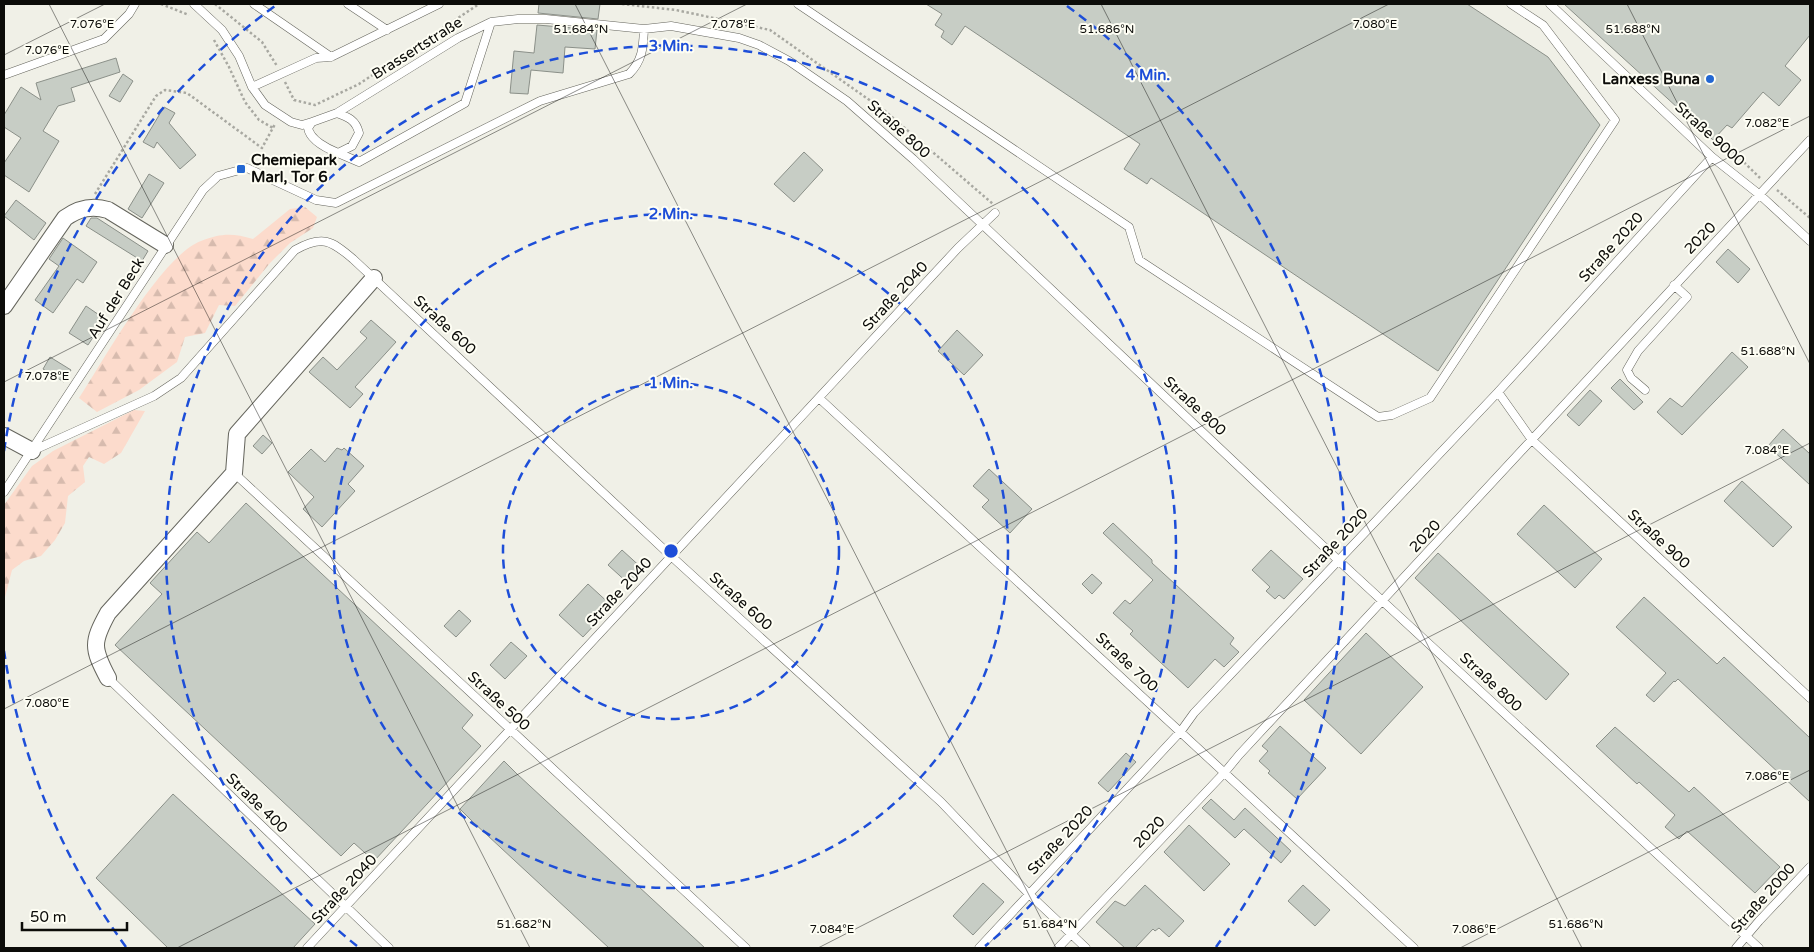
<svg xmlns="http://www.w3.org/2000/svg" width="1814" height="952" font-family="'Varela Round',sans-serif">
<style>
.forest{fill:url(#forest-firs)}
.building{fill:#c7cdc5;stroke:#8b9089}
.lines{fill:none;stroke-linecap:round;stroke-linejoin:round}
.lane-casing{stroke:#65655d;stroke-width:9}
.street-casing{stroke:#65655d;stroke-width:18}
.path{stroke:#a8a8a1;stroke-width:2.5;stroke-dasharray:2.5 2.5;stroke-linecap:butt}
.lane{stroke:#fff;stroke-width:8}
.street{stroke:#fff;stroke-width:16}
.ticks{fill:none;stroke:#0c0c09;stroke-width:1;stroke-opacity:0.45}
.ring{fill:none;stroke:#1d4ed8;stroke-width:2.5;stroke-dasharray:9 6}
.poi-dot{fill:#2367d3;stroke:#fefef4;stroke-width:2}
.labels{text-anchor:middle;stroke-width:4;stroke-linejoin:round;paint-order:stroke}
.street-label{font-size:15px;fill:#0c0c09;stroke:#fefef4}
.poi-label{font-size:15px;font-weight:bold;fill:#0c0c09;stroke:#fefef4;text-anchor:end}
.ticks-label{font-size:12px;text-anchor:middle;fill:#0c0c09;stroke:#fefef4;stroke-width:4;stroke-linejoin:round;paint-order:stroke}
.centre{fill:#1d4ed8;stroke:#fefef4;stroke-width:2.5}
.ring-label{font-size:15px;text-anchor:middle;font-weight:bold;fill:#1d4ed8;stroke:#fefef4;stroke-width:4;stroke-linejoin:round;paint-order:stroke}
</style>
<defs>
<pattern id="forest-firs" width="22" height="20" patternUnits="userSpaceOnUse" patternTransform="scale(1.25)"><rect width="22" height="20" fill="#fcdbcc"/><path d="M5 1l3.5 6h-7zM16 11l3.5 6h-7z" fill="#d7bbae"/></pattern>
</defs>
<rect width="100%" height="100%" fill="#f0f0e7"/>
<path class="forest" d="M305,207L317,217L313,228L290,243L270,263L235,306L219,305L205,333L185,337L177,362L139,390L97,412L79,398C104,360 161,256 201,241C221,233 233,233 253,239L290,209Z
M134,410L145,411L121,453L104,464L89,457L83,466L85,482L68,496L65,523L55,540L41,556L24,561L12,570L4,601V505L32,466L53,451Z"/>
<path class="building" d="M539,4H600L598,19L538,13Z
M926,4H1467L1548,57L1600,125L1438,371L1151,178L1147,184L1124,169L1140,144L965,26L952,45L941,37L944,31L935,25L942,14Z
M1564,4H1810V35L1785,66L1801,80L1779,106L1763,92L1732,128L1727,125L1713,140Z
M537,25L597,30L595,49L565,47L563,73L531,70L528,94L510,93L514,51L534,53Z
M116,58L120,72L71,88L75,101L58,106L43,131L59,141L29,192L4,175V163L21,138L4,127V115L21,87L41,100L36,83Z
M123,74L133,81L120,102L109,96Z
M164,107L175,113L169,123L196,155L180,169L157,142L154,148L143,142Z
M804,152L823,170L794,202L774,184Z
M149,174L164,183L142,218L128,209Z
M16,200L46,223L34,240L4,216Z
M91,218H97L148,251L142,261L86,226Z
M63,238L97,262L83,283L77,279L53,313L35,300L59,266L49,259Z
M1728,249L1750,269L1738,283L1716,262Z
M86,306L105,319L88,345L69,333Z
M371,320L396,342L355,387L363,394L350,408L309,372L323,357L337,370L367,338L360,332Z
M957,330L983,355L964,375L938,351Z
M1732,352L1748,367L1682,435L1657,412L1670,398L1682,407Z
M50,357L71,370L64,382L43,369Z
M1620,379L1643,402L1634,410L1611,388Z
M1590,390L1602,401L1579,426L1567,415Z
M1783,429L1810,454V485L1768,446Z
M263,435L272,443L262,454L253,446Z
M337,448L342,450L344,448L364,466L348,484L355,491L322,527L303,509L314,497L288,472L311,449L325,462Z
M989,469L1032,509L1010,533L982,507L989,500L973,486Z
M1742,481L1792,527L1773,547L1724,501Z
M246,503L473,715L462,728L481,746L374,861L354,843L341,856L115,645L162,594L150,583L197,532L209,543Z
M1544,505L1602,559L1575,588L1517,534Z
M1113,523L1152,560V563L1234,638L1230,644L1239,652L1224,667L1215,659L1188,688L1130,634L1133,631L1113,613L1125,600L1130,604L1153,580L1103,533Z
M622,550L644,570L630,585L608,565Z
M1271,550L1303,579L1284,599L1279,595L1275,599L1266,591L1270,587L1252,570Z
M1438,553L1569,674L1546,700L1415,578Z
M1092,574L1102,583L1092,594L1082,584Z
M588,584L612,606L583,637L559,615Z
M1644,597L1717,664L1724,657L1810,738V802L1678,679L1675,682L1674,681L1654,702L1646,695L1666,673L1616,627Z
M459,610L471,621L456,637L444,626Z
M1366,633L1423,687L1361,754L1304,700Z
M511,642L527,656L505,679L490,665Z
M1280,726L1326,768L1297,799L1268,773L1270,771L1259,761L1268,751L1262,746Z
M1615,727L1689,792L1694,787L1780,867L1755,893L1687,831L1679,839L1665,827L1675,815L1639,782L1637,784L1596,746Z
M1126,753L1136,762L1108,792L1098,783Z
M504,761L517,774L705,948H609L473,822L460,809Z
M173,794L315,924L293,948H168L96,878Z
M1211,799L1234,820L1245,808L1291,851L1281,863L1244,829L1235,838L1202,808Z
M1189,825L1230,864L1204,891L1164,852Z
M983,883L1004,902L973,935L953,916Z
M1145,885L1184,921L1169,937L1159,928L1155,931L1153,929L1135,948H1125L1096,922L1115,901L1125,906Z
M1303,885L1330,910L1315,926L1288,901Z"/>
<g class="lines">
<defs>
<path id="lane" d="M194,4L222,30L239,56L252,87L265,105L291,122L302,125L312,122
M348,4L387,30
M798,4L1129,227L1139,260L1378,417L1392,415L1430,398L1615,120L1543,25L1511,4
M1550,4L1712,157L1760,195L1810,241
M331,57L439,4
M4,75L104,39L129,14L135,4
M252,87L316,58L331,57L254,4
M337,113L458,38L491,22L518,19H546L644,29L671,26L739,38L759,45L789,61L847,101L913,159L1338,560L1759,948
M337,113C348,117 356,120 359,133L352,146L338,153C328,149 310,140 308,128L312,122Z
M338,153L359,162L465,103L491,22
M1645,390L1631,378L1627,370L1638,351L1687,297L1674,285
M1498,392L1532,440L1810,698
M819,398L1414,948
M32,451L154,396L181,378L295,250C322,235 331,240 353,259L671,556L941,802L1029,894L1086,948
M234,473L746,948
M4,492L203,190L218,176L247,168L316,200L336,203L540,101L629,74C643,60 643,47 644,29
M108,678L389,948
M307,948L958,248L995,213
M979,948L1181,731L1194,713L1498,392L1712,157
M1058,948L1225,772L1239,755L1810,140
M1736,948L1759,921L1810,867"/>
<path id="street" d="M4,306L65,218C79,208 92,205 108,210L165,245
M4,436L32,451
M108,678C92,648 92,642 108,613L234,473L237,434L374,278"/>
</defs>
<use href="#lane" class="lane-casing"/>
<use href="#street" class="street-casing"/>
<path class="path" d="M161,4L189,15
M215,4L262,42L277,66
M622,4L676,10L770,30L885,111L993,204
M214,40L229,67L245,102L259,120L273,128
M285,82L294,100L315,105L359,84L479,4
M1719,138L1760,178
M1777,190L1810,218
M95,194L156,96L165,90L187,93L262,148L275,124"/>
<use href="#lane" class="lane"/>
<use href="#street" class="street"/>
</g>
<path class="ticks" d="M49,4L530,948M575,4L1056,948M1101,4L1582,948M1627,4L1810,364M4,55L105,4M4,382L747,4M4,709L1389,4M177,948L1810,116M818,948L1810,443M1460,948L1810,770"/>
<g class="ring">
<circle cx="671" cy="551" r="168"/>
<circle cx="671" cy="551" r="337"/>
<path d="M357 946A505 505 0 1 1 985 946"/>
<path d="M126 947A674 674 0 0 1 4 651M4 451A674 674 0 0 1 275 6M1067 6A674 674 0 0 1 1216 947"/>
</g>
<g class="poi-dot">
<circle cx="1710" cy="79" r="5"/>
<rect x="236" y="164" width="10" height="10" rx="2.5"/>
</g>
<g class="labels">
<g class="street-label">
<text transform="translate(417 48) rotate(-32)" y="5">Brassertstraße</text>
<text transform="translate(899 129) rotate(42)" y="5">Straße 800</text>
<text transform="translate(1710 134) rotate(42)" y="5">Straße 9000</text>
<text transform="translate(1700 238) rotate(-46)" y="5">2020</text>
<text transform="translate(1611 247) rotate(-48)" y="5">Straße 2020</text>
<text transform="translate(895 296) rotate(-47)" y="5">Straße 2040</text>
<text transform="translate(116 298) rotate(-58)" y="5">Auf der Beck</text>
<text transform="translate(445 325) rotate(43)" y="5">Straße 600</text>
<text transform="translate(1195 406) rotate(43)" y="5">Straße 800</text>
<text transform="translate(1425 536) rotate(-47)" y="5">2020</text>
<text transform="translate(1659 539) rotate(43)" y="5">Straße 900</text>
<text transform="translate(1335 543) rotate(-47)" y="5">Straße 2020</text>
<text transform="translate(619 592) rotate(-47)" y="5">Straße 2040</text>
<text transform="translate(741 601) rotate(42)" y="5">Straße 600</text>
<text transform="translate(1127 662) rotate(43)" y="5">Straße 700</text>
<text transform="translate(1491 682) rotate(43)" y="5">Straße 800</text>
<text transform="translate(499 701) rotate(43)" y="5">Straße 500</text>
<text transform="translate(257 803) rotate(44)" y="5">Straße 400</text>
<text transform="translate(1149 832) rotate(-46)" y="5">2020</text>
<text transform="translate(1060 840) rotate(-47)" y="5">Straße 2020</text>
<text transform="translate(344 889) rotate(-47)" y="5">Straße 2040</text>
<text transform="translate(1763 898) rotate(-48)" y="5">Straße 2000</text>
</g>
<g class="poi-label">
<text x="1700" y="84">Lanxess Buna</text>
<text x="251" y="165" text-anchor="start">Chemiepark<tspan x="251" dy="17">Marl, Tor 6</tspan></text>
</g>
</g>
<g class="ticks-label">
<text x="92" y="28">7.076°E</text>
<text x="733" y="28">7.078°E</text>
<text x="1375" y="28">7.080°E</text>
<text x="581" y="33">51.684°N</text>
<text x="1107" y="33">51.686°N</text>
<text x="1633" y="33">51.688°N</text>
<text x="47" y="54">7.076°E</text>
<text x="1767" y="127">7.082°E</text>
<text x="1768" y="355">51.688°N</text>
<text x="47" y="380">7.078°E</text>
<text x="1767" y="454">7.084°E</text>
<text x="47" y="707">7.080°E</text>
<text x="1767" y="780">7.086°E</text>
<text x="524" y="928">51.682°N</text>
<text x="1050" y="928">51.684°N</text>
<text x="1576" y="928">51.686°N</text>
<text x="832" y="933">7.084°E</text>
<text x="1474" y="933">7.086°E</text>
</g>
<circle cx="671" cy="551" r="8" class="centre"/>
<g class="ring-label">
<text x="671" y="51">3 Min.</text>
<text x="1148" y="80">4 Min.</text>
<text x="671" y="219">2 Min.</text>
<text x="671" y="388">1 Min.</text>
</g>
<rect width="1814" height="952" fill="none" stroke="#0c0c09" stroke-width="10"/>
<path d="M22 922v8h105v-8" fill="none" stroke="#0c0c09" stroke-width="2.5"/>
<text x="30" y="922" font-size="15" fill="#0c0c09" stroke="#fefef4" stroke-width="4" paint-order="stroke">50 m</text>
</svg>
